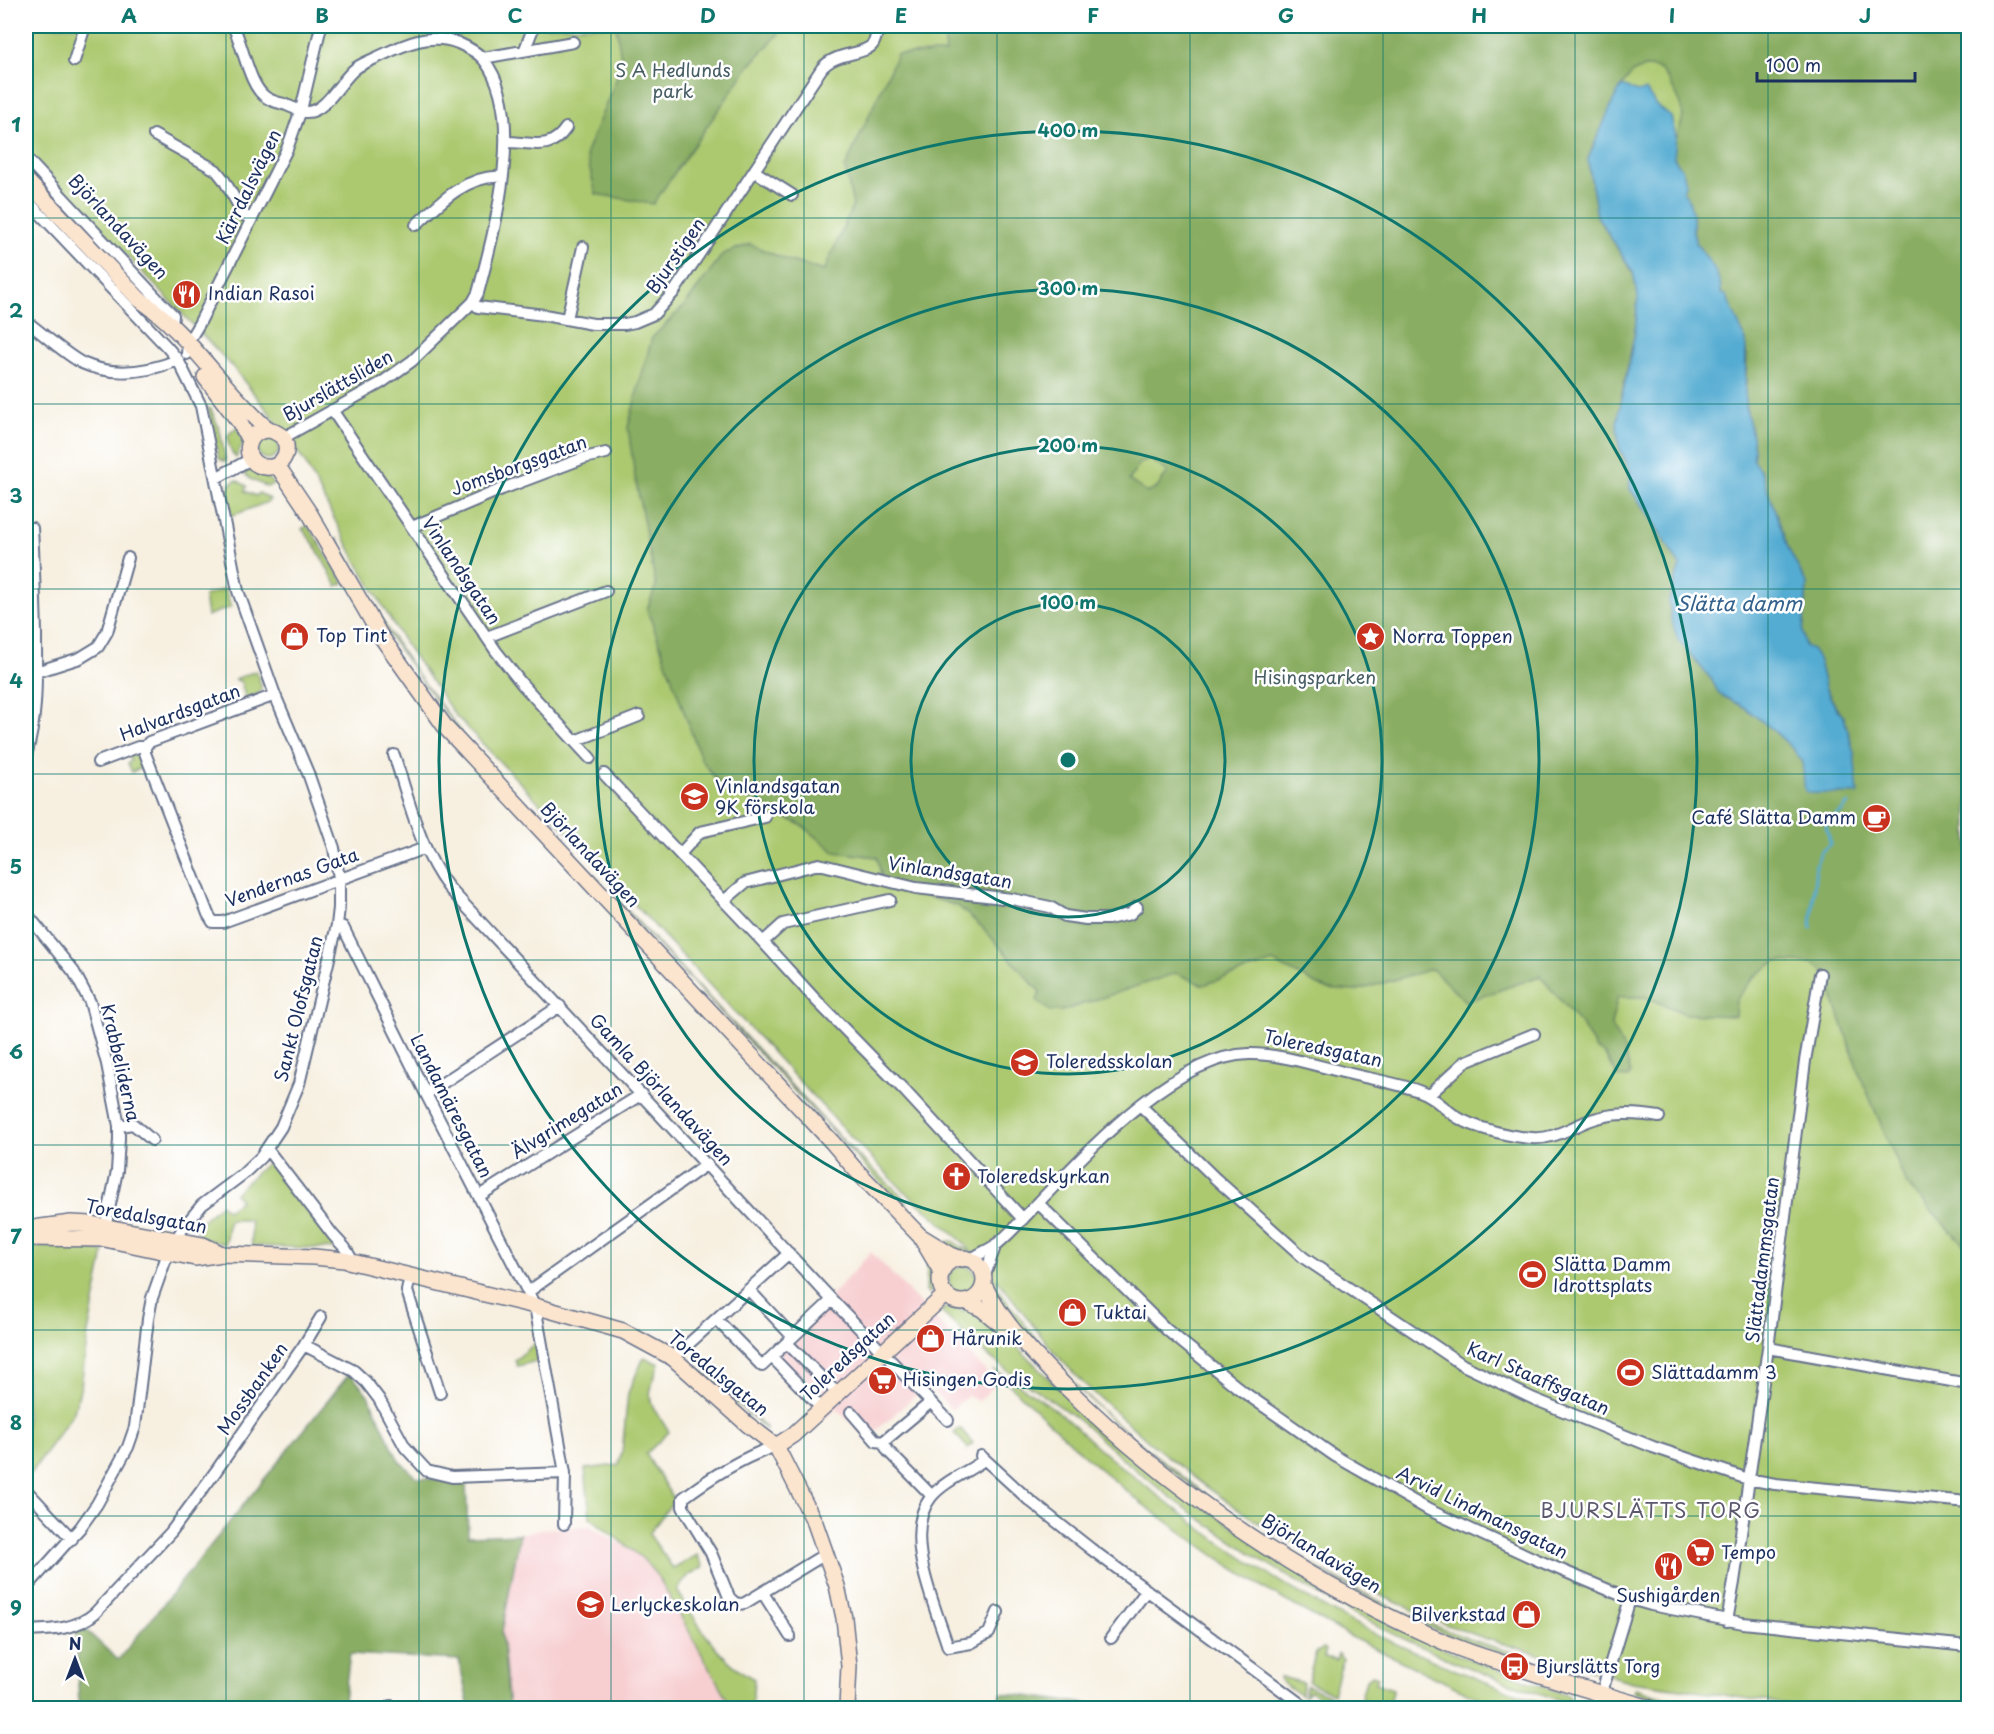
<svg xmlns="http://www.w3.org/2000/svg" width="1994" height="1734" font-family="'Playpen Sans',sans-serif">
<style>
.built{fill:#f7cfd1}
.green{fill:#acc96f;stroke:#647c66;stroke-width:1.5}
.forest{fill:#89ad62;stroke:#526e60;stroke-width:1.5;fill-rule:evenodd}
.water{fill:#55acd2;stroke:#386e98;stroke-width:1.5}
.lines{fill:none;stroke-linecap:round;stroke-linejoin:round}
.stream{stroke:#55acd2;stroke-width:3}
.street-casing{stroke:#68738c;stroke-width:14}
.secondary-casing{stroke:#68738c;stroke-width:18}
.street{stroke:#fff;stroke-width:10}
.secondary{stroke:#fce5cf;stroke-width:15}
.grid{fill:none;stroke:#0f766e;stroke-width:1.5;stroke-opacity:0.55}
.ring{fill:none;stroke:#0f766e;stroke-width:3}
.labels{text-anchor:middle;stroke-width:5;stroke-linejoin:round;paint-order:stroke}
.park-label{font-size:18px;fill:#465d63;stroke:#fff}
.street-label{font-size:18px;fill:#1b2f5e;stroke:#fff}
.poi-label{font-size:18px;fill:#1b2f5e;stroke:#fff;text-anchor:start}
.water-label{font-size:20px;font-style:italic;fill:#32618c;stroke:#fff}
.neighbourhood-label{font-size:20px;letter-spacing:1.5px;fill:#5c586e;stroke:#fff}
.centre{fill:#0f766e;stroke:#fff;stroke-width:3}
.ring-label{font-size:18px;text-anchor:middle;font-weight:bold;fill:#0f766e;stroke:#fff;stroke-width:5;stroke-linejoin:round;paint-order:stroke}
.neatline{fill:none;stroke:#0f766e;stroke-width:2}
.grid-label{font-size:20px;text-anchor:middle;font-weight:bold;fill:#0f766e}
</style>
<rect width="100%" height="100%" fill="#fff"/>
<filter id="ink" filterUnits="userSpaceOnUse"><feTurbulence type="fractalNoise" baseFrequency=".0167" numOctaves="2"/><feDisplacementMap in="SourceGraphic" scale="12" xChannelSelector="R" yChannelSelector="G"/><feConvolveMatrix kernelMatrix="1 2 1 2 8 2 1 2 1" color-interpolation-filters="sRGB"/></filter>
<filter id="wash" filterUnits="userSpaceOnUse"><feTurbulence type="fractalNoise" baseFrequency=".008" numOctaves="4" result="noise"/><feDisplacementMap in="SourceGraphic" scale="24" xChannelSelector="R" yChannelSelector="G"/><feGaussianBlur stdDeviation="1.35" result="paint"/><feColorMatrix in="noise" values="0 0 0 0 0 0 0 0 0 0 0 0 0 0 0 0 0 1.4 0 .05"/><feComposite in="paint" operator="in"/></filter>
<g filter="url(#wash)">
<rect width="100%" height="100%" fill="#f7f0e1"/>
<path class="built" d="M871,1252L997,1383L978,1402L968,1395L952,1410L927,1385L867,1439L837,1409L824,1419L772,1360Z
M590,1526L636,1553L652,1569L659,1579L732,1708H509L502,1632L520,1534L539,1529Z"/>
<path class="green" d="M26,26H1968V1708H1813L1632,1682L1487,1639L1450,1626L1384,1597L1259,1523L1205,1486L1149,1442L1082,1382L1053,1351L997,1279V1287L1003,1296C1027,1327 1050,1358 1077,1386C1103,1414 1134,1438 1163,1461C1267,1544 1386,1618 1515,1653L1514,1656C1450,1641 1400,1615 1343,1584C1227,1520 1122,1438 1032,1341L1035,1339L1032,1340L1009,1316L991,1292V1272L972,1252L959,1251L944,1242L953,1241L961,1247L970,1250L965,1244L900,1187L850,1136L572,837L455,715L404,642L359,566L304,461L271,415L231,365L26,150Z
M208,408L211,409L220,431L226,462L219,459Z
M238,428L243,443L236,458C232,454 225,440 229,434C229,433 237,428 238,428Z
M257 448a11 11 0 1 1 22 0a11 11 0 1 1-22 0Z
M249,470L261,473L274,484L267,487L250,479L243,472Z
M236,480L247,486L245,491L256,496L259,493L270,499L268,502L231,516C227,504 222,486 236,480Z
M307,526L311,530L344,583L337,586L314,544L302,529Z
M337,538L390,633L417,674L461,731L460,733L390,637L342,555Z
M225,589L231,607L207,616L204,596Z
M256,671C263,689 266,693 246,700L241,682L235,679Z
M133,753L142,757L145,766L132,772L128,763L131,761L129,755Z
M532,809L851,1149L901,1195L909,1208L895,1198L863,1164L531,810Z
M271,1159L341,1249L252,1246L250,1220H229L225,1244C213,1241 199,1241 196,1228L197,1225L221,1204L227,1210L240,1201L235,1193Z
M38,1247H76L104,1252L88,1333L81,1386L74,1412L31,1473L26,1474V1249Z
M927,1262L934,1274L930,1294L926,1291Z
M949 1280a14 14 0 1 1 28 0a14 14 0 1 1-28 0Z
M951,1307L959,1308L962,1312H964V1308L989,1319L1097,1426L1169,1486L1395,1628L1456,1654L1569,1696L1570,1700L1567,1702C1428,1661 1298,1590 1181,1505C1158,1488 1135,1470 1114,1451C1099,1438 1085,1424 1069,1413C1045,1395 1018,1380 995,1361C976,1346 959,1328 941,1312L943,1309Z
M537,1342L541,1360L517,1366L515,1360Z
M644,1357L659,1364C645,1403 647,1397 669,1432L646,1454L674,1500L649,1534L673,1568L697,1555L703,1567L689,1575L677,1590C696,1622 719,1661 754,1679L752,1708H732L659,1578L643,1559L590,1517L585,1469L618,1465L622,1452L628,1393Z
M688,1358L765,1426L767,1430L687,1360Z
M994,1370C1015,1383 1039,1396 1058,1412C1076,1427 1092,1443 1109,1457C1139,1481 1169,1504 1199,1527C1308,1608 1431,1666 1559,1708H1499L1355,1639L1270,1592L1215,1556L1141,1503L1087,1458Z
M960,1428L973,1443L968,1448L954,1433Z
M1323,1649L1326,1650L1324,1657L1336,1660L1338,1654L1343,1660L1333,1694L1308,1681L1316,1652Z
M1371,1675L1377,1677L1375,1683L1393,1689L1387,1708H1358L1366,1680Z
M1281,1677L1304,1683L1301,1695L1281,1681L1279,1679Z
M1307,1685L1330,1696L1333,1703L1351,1708H1334L1310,1691L1304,1696Z
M1635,1689L1700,1708H1684L1633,1692Z"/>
<path class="forest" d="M616,26H786L749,66L653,204L596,194L586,153L622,65Z
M943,26H1968V1249L1906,1183L1859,1073L1833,997L1831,977L1812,963L1776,961L1753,978L1736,1000L1735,1016L1686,1014L1645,997H1618L1611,1024L1624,1050L1631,1073L1628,1078L1618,1077L1605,1055L1596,1049L1583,1027L1540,976L1466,1002L1432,969L1355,991L1326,989L1273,962L1203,985L1176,973L1062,1011H1050L1037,1001L1040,992L983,928L958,906L901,889L882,879L877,857L835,852L803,826L720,785L701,759L647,609L656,586L635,477L628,427L641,377L652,338L685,305L723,254L750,244L787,260L824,271L853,205L845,168L897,54L946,53ZM1644,67C1660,67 1662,69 1669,82C1676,95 1685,105 1682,121C1679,133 1671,144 1674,157C1678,172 1689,174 1682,191C1686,200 1692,210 1693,218C1694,227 1692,234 1696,242C1706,263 1718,267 1721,294L1726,296L1747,355L1745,403L1751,431L1754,450L1753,461L1761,471L1788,548L1807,585L1803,633L1805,646L1819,661L1825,687L1838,710L1844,717L1854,753L1820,793H1813L1802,761L1794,750L1773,730L1744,707L1719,694L1712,680L1691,654L1669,600L1680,566L1650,516L1630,489V470L1621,398L1635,332L1638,296L1633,273L1597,216L1588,159L1614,99L1622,86L1632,73ZM1151,460L1168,472L1157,488L1147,493L1129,480L1140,463Z
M350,1373L368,1395L399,1461L418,1478L466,1480L468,1536L520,1534L502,1632L509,1708H469L459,1660L350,1654L343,1708H79L76,1632L85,1629L118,1660Z
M1002,1693L1119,1708H994Z"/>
<path class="water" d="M1622,86L1637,92L1646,90L1655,104L1671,117L1676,136L1674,158L1682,169L1686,183L1683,191L1689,200L1693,216V232L1696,243L1713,267L1720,282L1721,294L1726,295L1746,341L1745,403L1751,431L1754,450L1753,461L1761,471L1788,548L1807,585L1803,632L1805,646L1812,649L1819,661L1825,687L1837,710L1844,717L1854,753L1858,794L1813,793L1805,791L1802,761L1794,750L1773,730L1744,707L1719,694L1712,680L1678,640L1671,618L1669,600L1680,566L1650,516L1630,489V470L1619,447L1617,423L1635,332L1638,296L1633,272L1597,216L1588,159L1614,99Z"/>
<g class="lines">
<path class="stream" d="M1811,928L1816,864L1821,852L1830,844C1830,836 1826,831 1826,823L1842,811L1848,804"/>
</g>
</g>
<g filter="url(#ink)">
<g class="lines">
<defs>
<path id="street" d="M233,26C243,44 249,88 267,98C272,101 279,103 284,104C291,107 299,111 306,112C326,113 341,79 356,68C363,63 372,60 380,56C405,44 431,32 458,43C467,47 478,52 484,60C527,114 494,233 478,293L473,302L412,361L381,383L283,438
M525,49L534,26
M483,58L573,42
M74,61L85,26
M154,135L216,170L224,180L244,215L251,219
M506,142C532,142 550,152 566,128
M26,158L164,306L173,315L172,327
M754,171L792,195
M26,199L167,347L178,360L201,406L238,591L275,695L308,773L334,848L339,878V908L337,925L299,1084L281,1127L261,1157L242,1175L202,1205L183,1228L168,1253L152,1298L148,1319L135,1427L128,1447L97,1504L80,1528L26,1588
M416,225C439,203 469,173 503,177
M473,302L478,307L544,315L593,324H625L635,322L654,314L674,292L822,68C837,51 864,56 873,44C876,39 877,31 879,26
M567,319L583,247
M26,321C42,333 65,354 82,363C113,377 148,372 178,360
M187,354L188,342L199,324L287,149L301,110L321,26
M332,410L496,651L522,684L590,758
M216,478L251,459
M412,527L502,489L584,458L606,453
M26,528H32C34,563 35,598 36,633C36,677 38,714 26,756
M487,637L606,591
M36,672L80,658L98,647L107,632L128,558
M575,741L639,716
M145,747V753L208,914L213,922H223L425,848
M394,755C409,799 419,849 448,887L832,1300L948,1420
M98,762L138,747H145L149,742L275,695
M604,774L763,942L814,998L905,1091L1023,1219
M680,854L700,832L765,817
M725,900L745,883L819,864L916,888L1012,899L1050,907L1065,916L1086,919H1108L1130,914L1137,907
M26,913L74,972L90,1002L107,1064L119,1126V1139L117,1171L104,1233
M337,925L343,927L426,1094L535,1306L565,1473L564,1524
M763,942L783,924L890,900
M426,1094L560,1006
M1429,1095L1465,1062L1534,1034
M1140,1105L1216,1179L1304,1258L1463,1365L1534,1399L1653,1447L1748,1479L1775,1484L1968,1502
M119,1126L133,1124L152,1140
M267,1149L333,1235L345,1248L354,1263
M479,1196L642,1094
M1038,1203L1167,1330L1242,1391L1335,1456L1429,1510L1535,1559L1630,1599L1651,1605L1743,1623L1968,1646
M970,1260C978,1254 989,1250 997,1244C1012,1232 1025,1216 1039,1202C1088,1151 1174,1056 1249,1054C1279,1053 1321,1067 1351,1074C1370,1079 1414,1086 1429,1096C1441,1103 1449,1114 1462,1120C1480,1129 1512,1137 1532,1138C1552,1140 1570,1128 1588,1121C1612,1112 1634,1113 1659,1117
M410,1276L407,1291L440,1393
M984,1278L996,1244
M749,1290L793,1337
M528,1292L707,1164
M716,1319L762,1366L832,1300
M787,1343L837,1393
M304,1345L321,1317
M1768,1348L1968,1384
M772,1357L822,1409
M673,1358L789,1253
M851,1412L876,1441L883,1442L888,1451L932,1496
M883,1442L931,1402
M776,1446C743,1457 711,1477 683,1498V1507L711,1553L729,1597C734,1603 737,1605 745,1603L817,1559L828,1555
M981,1456L1029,1500L1091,1549L1306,1708
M984,1460C968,1472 944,1481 931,1497C901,1535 936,1607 948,1647L971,1643L989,1633L998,1612
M26,1490L72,1539
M763,1593L790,1636
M1727,1621L1734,1582L1768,1348L1805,1061L1820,974
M26,1631C50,1630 76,1630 95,1613L171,1532L216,1471L304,1345L354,1371L366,1382L379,1399L405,1447L427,1471L452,1477L565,1473
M1111,1638L1147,1590
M391,1708V1706
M1597,1708L1630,1599"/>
<path id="secondary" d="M26,180L139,299C184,329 214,377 252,414C257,419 263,426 269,429C275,433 280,433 284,439C291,452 281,469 266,467C241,465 243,430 269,430
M205,377L240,423L250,442
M277,465L310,514L380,635L446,728L832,1142L854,1168L920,1236L942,1273
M26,1229L71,1223L91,1224L203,1245L222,1254
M920,1236L951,1255L962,1259
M26,1238L105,1239L195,1258L222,1254L314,1257L344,1260L535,1306L623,1331L673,1358L747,1424L776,1446L815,1523L837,1586L844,1618L849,1666L847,1708
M940 1280a22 22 0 1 1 44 0a22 22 0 1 1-44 0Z
M984,1285C1003,1324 1036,1357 1066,1387C1174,1494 1311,1586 1451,1645C1472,1654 1494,1660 1516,1667C1560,1682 1605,1695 1650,1708
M967,1302L982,1309L1006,1329
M776,1446L793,1435L946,1294"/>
</defs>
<use href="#street" class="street-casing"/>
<use href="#secondary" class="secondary-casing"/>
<use href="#street" class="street"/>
<use href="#secondary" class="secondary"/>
</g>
</g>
<path class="grid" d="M226,26V1708M419,26V1708M611,26V1708M804,26V1708M997,26V1708M1190,26V1708M1383,26V1708M1575,26V1708M1768,26V1708M26,218H1968M26,404H1968M26,589H1968M26,774H1968M26,960H1968M26,1145H1968M26,1330H1968M26,1516H1968"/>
<g class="ring">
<circle cx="1068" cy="760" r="157"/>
<circle cx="1068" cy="760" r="314"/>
<circle cx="1068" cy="760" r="471"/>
<circle cx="1068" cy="760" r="629"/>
</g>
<defs>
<symbol id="restaurant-disc" viewBox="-11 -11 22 22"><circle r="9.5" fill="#c8321e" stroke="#fff"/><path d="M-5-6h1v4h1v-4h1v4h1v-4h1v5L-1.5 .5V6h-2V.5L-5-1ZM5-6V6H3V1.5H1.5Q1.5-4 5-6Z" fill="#fff"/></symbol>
<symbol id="shop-disc" viewBox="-11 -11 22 22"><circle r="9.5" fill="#c8321e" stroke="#fff"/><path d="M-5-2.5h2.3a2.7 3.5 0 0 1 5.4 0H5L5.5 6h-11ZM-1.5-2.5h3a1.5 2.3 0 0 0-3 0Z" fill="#fff"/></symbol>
<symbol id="sight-disc" viewBox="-11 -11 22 22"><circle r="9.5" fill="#c8321e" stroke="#fff"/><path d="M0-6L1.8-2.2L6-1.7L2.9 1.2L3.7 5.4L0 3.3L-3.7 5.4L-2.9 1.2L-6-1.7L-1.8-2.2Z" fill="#fff"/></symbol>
<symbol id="school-disc" viewBox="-11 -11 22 22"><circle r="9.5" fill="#c8321e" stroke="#fff"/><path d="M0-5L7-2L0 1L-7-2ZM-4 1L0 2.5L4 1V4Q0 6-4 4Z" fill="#fff"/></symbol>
<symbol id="cafe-disc" viewBox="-11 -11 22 22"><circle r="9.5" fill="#c8321e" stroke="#fff"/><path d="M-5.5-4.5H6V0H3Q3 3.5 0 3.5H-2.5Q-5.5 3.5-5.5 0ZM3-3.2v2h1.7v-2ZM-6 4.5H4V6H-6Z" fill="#fff"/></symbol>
<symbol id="church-disc" viewBox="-11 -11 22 22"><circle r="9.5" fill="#c8321e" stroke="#fff"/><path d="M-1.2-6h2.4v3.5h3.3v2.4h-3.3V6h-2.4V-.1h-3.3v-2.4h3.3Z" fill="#fff"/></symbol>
<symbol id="stadium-disc" viewBox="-11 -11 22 22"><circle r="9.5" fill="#c8321e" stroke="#fff"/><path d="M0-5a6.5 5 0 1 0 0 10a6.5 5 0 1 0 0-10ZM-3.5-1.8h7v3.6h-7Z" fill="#fff"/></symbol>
<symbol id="supermarket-disc" viewBox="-11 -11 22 22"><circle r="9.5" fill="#c8321e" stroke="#fff"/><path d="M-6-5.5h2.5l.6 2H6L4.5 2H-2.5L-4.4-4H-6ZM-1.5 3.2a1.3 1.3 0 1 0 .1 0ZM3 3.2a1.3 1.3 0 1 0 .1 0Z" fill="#fff"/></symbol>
<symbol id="bus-disc" viewBox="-11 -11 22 22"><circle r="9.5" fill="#c8321e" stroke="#fff"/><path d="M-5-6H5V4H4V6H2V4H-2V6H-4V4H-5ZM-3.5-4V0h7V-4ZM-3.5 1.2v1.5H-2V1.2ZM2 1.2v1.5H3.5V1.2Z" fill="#fff"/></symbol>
</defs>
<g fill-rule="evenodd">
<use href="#restaurant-disc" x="170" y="278" width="33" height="33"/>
<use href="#shop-disc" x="278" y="620" width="33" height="33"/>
<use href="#sight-disc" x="1354" y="620" width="33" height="33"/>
<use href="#school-disc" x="678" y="780" width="33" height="33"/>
<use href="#cafe-disc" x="1860" y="802" width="33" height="33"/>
<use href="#school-disc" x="1008" y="1046" width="33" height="33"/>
<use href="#church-disc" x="940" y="1160" width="33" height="33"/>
<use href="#stadium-disc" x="1516" y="1258" width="33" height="33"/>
<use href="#shop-disc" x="1056" y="1296" width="33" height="33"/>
<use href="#shop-disc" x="914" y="1322" width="33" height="33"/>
<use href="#stadium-disc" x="1614" y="1356" width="33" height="33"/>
<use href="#supermarket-disc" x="866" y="1364" width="33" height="33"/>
<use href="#supermarket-disc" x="1684" y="1536" width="33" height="33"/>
<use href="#restaurant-disc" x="1652" y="1550" width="33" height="33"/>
<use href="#school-disc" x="574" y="1588" width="33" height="33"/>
<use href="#shop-disc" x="1510" y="1598" width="33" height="33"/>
<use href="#bus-disc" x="1498" y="1650" width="33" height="33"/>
</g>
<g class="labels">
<g class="park-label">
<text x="673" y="77">S A Hedlunds<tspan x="673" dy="21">park</tspan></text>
<text x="1315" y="684">Hisingsparken</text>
</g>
<g class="street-label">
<text transform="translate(249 187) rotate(-64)" y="6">Kärrdalsvägen</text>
<text transform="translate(118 227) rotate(47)" y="6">Björlandavägen</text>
<text transform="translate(676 256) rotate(-55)" y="6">Bjurstigen</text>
<text transform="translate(338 386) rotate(-30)" y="6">Bjurslättsliden</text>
<text transform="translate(519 466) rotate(-20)" y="6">Jomsborgsgatan</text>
<text transform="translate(461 571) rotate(56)" y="6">Vinlandsgatan</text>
<text transform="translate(180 713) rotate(-21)" y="6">Halvardsgatan</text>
<text transform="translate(590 855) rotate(47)" y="6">Björlandavägen</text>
<text transform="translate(950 873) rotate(9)" y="6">Vinlandsgatan</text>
<text transform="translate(292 878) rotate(-20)" y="6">Vendernas Gata</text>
<text transform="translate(299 1009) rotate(-76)" y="6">Sankt Olofsgatan</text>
<text transform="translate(1323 1049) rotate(12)" y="6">Toleredsgatan</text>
<text transform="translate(120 1063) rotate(77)" y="6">Krabbeliderna</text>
<text transform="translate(661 1090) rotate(47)" y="6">Gamla Björlandavägen</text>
<text transform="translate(451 1106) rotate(63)" y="6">Landamäresgatan</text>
<text transform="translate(567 1121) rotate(-32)" y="6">Älvgrimegatan</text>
<text transform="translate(146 1217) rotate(10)" y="6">Toredalsgatan</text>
<text transform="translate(1763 1260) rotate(-83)" y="6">Slättadammsgatan</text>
<text transform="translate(848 1357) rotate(-43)" y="6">Toleredsgatan</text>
<text transform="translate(718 1374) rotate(39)" y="6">Toredalsgatan</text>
<text transform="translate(1538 1379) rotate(24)" y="6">Karl Staaffsgatan</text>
<text transform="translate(253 1389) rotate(-55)" y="6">Mossbanken</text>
<text transform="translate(1482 1513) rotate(26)" y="6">Arvid Lindmansgatan</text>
<text transform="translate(1321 1554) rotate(31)" y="6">Björlandavägen</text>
</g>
<g class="poi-label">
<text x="208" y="300">Indian Rasoi</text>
<text x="316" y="642">Top Tint</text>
<text x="1392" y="643">Norra Toppen</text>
<text x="715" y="793">Vinlandsgatan<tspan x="715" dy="21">9K förskola</tspan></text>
<text x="1856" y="824" text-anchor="end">Café Slätta Damm</text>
<text x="1046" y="1068">Toleredsskolan</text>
<text x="977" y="1183">Toleredskyrkan</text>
<text x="1553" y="1271">Slätta Damm<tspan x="1553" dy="21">Idrottsplats</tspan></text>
<text x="1093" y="1319">Tuktai</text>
<text x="952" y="1345">Hårunik</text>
<text x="1651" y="1379">Slättadamm 3</text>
<text x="903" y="1386">Hisingen Godis</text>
<text x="1721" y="1559">Tempo</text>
<text x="1668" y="1602" text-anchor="middle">Sushigården</text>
<text x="611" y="1611">Lerlyckeskolan</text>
<text x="1506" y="1621" text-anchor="end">Bilverkstad</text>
<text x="1536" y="1673">Bjurslätts Torg</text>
</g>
<g class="water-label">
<text x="1739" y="611">Slätta damm</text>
</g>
<g class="neighbourhood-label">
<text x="1651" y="1518">BJURSLÄTTS TORG</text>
</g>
</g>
<circle cx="1068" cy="760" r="9" class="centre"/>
<g class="ring-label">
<text x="1068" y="137">400 m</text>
<text x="1068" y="295">300 m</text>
<text x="1068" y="452">200 m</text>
<text x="1068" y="609">100 m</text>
</g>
<rect width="1994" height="1734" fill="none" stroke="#fff" stroke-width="66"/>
<g transform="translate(75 1659)" stroke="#ffffff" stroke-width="4.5" paint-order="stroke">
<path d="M0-4.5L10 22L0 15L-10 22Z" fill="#1b2f5e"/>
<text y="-9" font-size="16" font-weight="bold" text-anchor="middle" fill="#1b2f5e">N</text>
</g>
<path d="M1757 72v9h158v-9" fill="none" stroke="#1b2f5e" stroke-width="3"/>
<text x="1766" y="72" font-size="18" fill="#1b2f5e" stroke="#ffffff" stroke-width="4.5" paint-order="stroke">100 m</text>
<rect x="33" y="33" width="1928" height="1668" class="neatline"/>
<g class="grid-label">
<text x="129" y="23">A</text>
<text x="322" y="23">B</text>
<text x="515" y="23">C</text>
<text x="708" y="23">D</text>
<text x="901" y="23">E</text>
<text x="1093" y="23">F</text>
<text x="1286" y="23">G</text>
<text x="1479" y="23">H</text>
<text x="1672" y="23">I</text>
<text x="1865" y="23">J</text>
<text x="16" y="132">1</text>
<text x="16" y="318">2</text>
<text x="16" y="503">3</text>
<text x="16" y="688">4</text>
<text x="16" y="874">5</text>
<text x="16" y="1059">6</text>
<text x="16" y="1244">7</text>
<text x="16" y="1430">8</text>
<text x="16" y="1615">9</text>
</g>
</svg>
